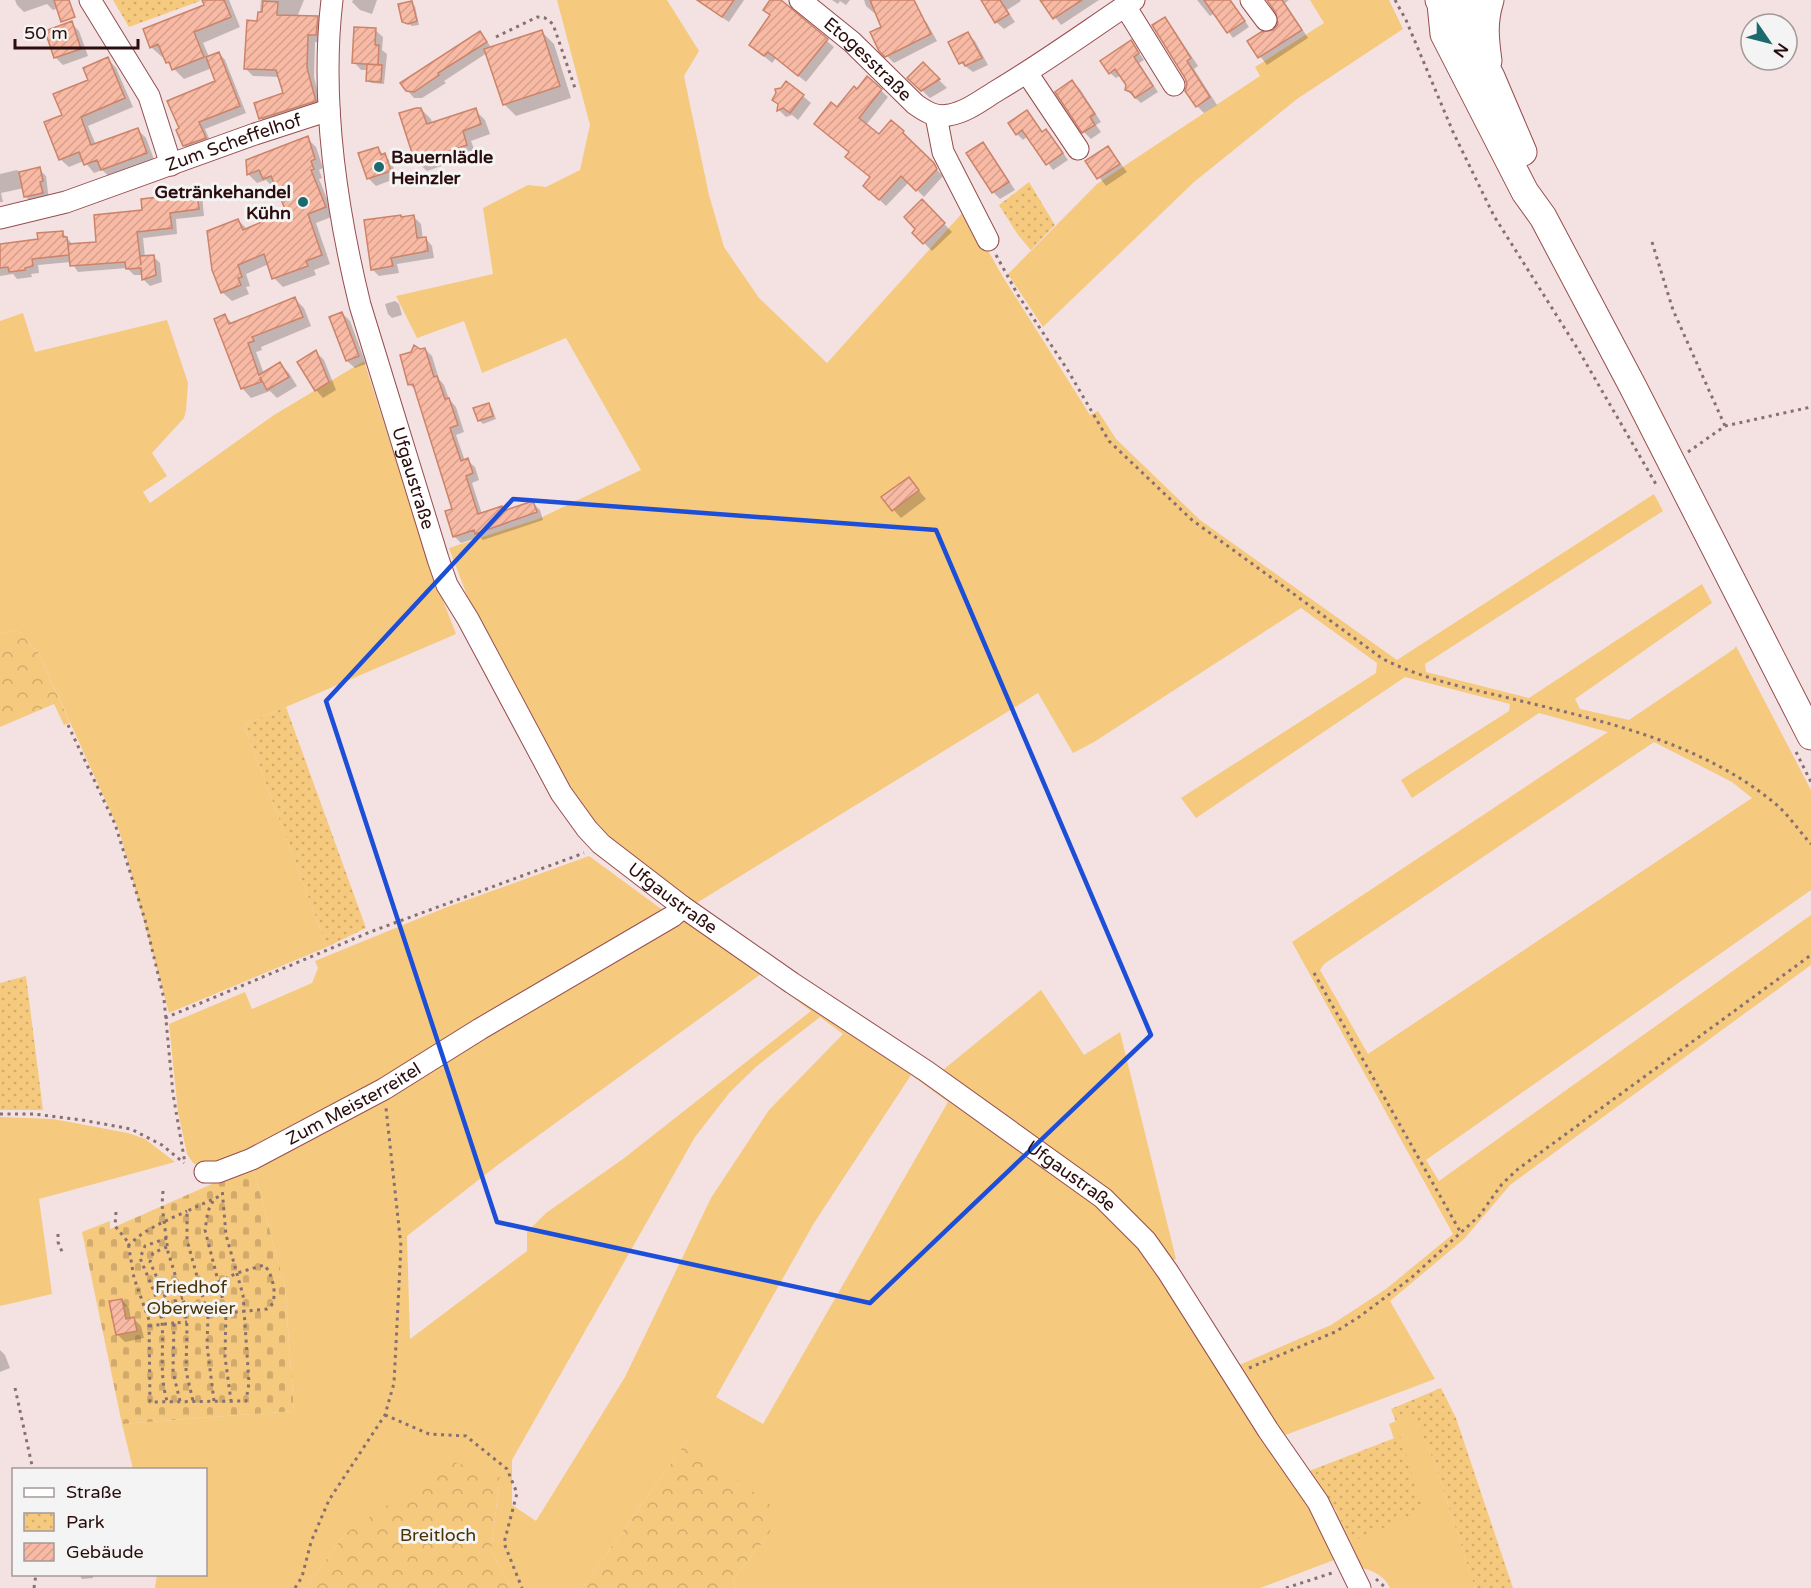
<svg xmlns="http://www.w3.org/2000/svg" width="1811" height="1588" font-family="'Varela Round',sans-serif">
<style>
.grass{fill:#f5c97e;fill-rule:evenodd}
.forest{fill:url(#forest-crowns)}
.cemetery{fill:url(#cemetery-stones)}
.park{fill:url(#park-dots)}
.shadow{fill:#0003}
.building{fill:url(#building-hatch);stroke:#cc8369;stroke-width:1.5}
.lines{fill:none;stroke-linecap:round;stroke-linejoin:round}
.minor-casing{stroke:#964d4f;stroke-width:23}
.major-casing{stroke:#964d4f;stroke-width:29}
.path{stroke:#886f70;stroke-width:3;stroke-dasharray:3 4.5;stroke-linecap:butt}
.minor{stroke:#fff;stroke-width:21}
.major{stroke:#fff;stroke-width:27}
.marked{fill:none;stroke:#1d4ed8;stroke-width:4.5;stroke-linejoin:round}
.poi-dot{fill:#1d6a6d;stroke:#f4f4f4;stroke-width:2}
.labels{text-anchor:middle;stroke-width:6;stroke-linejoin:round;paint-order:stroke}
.street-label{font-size:18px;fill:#2b0d0e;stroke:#f4f4f4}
.poi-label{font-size:18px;font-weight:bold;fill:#2b0d0e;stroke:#f4f4f4;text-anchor:start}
.park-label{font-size:18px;fill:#493203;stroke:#f4f4f4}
</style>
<defs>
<pattern id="forest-crowns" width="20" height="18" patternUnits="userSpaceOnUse" patternTransform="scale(1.5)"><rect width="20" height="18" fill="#f5c97e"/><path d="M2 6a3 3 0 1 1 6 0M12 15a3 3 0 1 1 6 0" fill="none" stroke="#d2ab6c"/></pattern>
<pattern id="cemetery-stones" width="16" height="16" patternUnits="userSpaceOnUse" patternTransform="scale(1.5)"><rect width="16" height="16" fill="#f5c97e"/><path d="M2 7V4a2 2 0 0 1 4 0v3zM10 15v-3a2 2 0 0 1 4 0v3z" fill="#d2ab6c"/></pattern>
<pattern id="park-dots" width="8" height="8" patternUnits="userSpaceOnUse" patternTransform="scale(1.5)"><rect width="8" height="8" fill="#f5c97e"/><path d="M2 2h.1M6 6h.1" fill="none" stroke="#d2ab6c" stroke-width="1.8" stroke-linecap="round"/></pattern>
<pattern id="building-hatch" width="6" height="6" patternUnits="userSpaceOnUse" patternTransform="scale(1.5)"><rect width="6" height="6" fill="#f8baa4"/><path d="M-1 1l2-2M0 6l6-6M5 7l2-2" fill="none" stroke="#d59f8c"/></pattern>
</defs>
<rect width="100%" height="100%" fill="#f4e2e2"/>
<path class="grass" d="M557,0H667L699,51L684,76L709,195L724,247L759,298L827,363L965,210L1003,277L1090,415L1098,411L1116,439L1200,520L1397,660L1654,494L1663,511L1425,664L1426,672L1529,698L1702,584L1712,603L1575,699L1580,709L1629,720L1734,649L1736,646L1811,790V890L1426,1160L1439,1181L1811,915V965L1510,1185L1464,1239L1390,1301L1435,1379L1280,1437L1237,1366L1331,1325L1386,1289L1453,1234L1292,942L1608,732L1539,713L1412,798L1401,780L1509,711L1510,704L1405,677L1196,818L1181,798L1376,673L1377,663L1301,608L1094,742L1073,753L1038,693L695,904L613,846L584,817L473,611L449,548L538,519L641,470L566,338L482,373L464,321L417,338L396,296L493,274L483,208L528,185L546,187L580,170L590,125ZM1654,742L1732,782L1752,798L1368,1054L1320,970L1324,964Z
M1310,0H1389L1403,29L1297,99L1194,182L1043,327L1008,274L1097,184L1260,76L1255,67L1324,23Z
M23,313L35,352L167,320L188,383L186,410L184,418L152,453L167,476L143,492L150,503L274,415L364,361L430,567L456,634L244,725L327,947L169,1013L119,830L38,652L17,630L0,634V321Z
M589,856L664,911L269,1145L201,1167L193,1163L187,1154L178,1112L169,1024L245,992L252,1009L312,983L318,968L315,961L442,909Z
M677,919L690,922L948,1096L1122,1224L1158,1270L1310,1500L1336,1551L1334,1560L1260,1588H736L733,1579L770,1533L687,1441L582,1588H512L491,1551L500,1477L345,1534L305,1588H155L157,1575L206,1574V1470L133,1469L122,1424L294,1411L285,1287L252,1164ZM761,974L811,1011L623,1159L546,1213L527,1232V1251L410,1339L407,1236L495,1167ZM820,1017L843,1034L769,1110L711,1198L625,1377L536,1521L512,1505V1460L695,1137L730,1092L757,1066ZM911,1075L948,1102L763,1424L716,1397L814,1223Z
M1041,990L1084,1055L1120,1032L1176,1259L1170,1262L938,1074Z
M0,1117L53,1119L128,1133L145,1139L175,1162L39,1199L52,1294L0,1306Z
M1413,1414L1434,1461L1475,1588H1390C1384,1574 1370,1570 1356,1566L1332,1515L1337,1512L1351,1542L1400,1437L1394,1439L1389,1424Z"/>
<path class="forest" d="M17,630L38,652L70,723L64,725L54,704L0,727V634Z
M687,1441L772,1506L770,1533L733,1579L736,1588H582Z
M451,1461L500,1477L491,1551L512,1588H305L345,1534Z"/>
<path class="cemetery" d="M252,1164L285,1287L294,1411L122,1424L82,1232L110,1221V1229L221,1180Z"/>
<path class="park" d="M113,0H199L200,1L129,27Z
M1029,182L1055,225L1031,250L1018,235L999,205Z
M286,707L366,928L327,947L244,725Z
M26,976L43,1110H0V983Z
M1441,1388L1456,1418L1513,1588H1475L1434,1461L1413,1415L1396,1422L1391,1409Z
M1400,1436L1424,1510L1351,1542L1337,1512L1309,1471Z"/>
<path class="shadow" d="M15,0H65L67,5L53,10L47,4L24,12L17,5Z
M203,0H229L240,27L203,43L209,57L219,53L225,60L246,113L205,129L212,145L191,152L184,146L217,82L212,68L184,79L167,62L164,56L162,57L151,47L205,6Z
M261,0H304L297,17L317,18L325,26L323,43L315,42L314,77L322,109L268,126L261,118L285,93L280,77L253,76L246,69L259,23Z
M353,0H377L372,14L360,10L352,2Z
M696,0H744L729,22Z
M772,0H778L834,47L806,82L776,58L772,63L751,45L771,16L765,10Z
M832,0H850L846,5L840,1L838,4Z
M864,0H914L920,16L927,23L937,41L894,63L881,50L883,27L877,12L874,13L866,6Z
M983,0H1020L1021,1L1007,10L1015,22L1004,29L996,22Z
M1042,0H1099L1061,25Z
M1197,0H1231L1249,27L1233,38L1215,13L1210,16Z
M1268,0H1289L1285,3L1308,38L1267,65L1249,42L1274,32L1279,26L1280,18Z
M411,3L415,6L419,25L412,26L404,21Z
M1165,19L1172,27L1198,66L1194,69L1217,105L1204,113L1197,106Z
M71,23L79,31L88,56L63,65L55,57Z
M375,30L383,37L382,50L387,54L384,84L371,83L368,80V70H361L354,62Z
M542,32L554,44L571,98L516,116L504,104L487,53L444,81L446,83L422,98H414L407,90L480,33L492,48Z
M968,34L975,41L988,65L973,72L961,63Z
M1131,42L1144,60L1139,63L1158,92L1141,103L1126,90L1127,85L1121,75L1116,78L1110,73Z
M108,59L116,68L133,107L88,126L96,145L138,130L146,138L155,162L111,178L102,170L94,173L84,161L69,167L60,159L64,115Z
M923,64L947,88L930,98L909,78Z
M867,78L888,97L866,125L879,136L903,132L910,139L909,141L943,176L924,197L909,182L886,206L865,186L871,178L850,153L837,109L857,91Z
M1072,82L1080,89L1101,122L1096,125L1101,132L1091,139L1084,132Z
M803,96L811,103L798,120L792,115L786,117L779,110Z
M421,109L431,119L432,124L475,110L485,120L490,134L471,141L476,154L427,171L417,162L401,114Z
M1026,112L1043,133L1052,137L1068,160L1053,170L1028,136L1023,140L1017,134Z
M307,138L316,147L323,168L319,170L322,178L319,179L334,216L316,223L330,264L314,270L316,275L283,287L274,278L269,264L246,274L250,286L246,287L249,294L232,301L222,292L238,220L247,229L273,219L287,210L277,186L273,187L266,180L257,183L248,174Z
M983,144L990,152L1015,190L1000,199L993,192Z
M1108,147L1127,172L1106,186L1087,161Z
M377,148L392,163L397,178L376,186L368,178Z
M39,169L46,176L49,200L33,204L26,197L24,188L1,193L3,202H0V174L17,170L21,173Z
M195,188L202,195L204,216L176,219L177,234L143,238L145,257H154L160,263L162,282L150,286L143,279V275H134L127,268L78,272L71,262L38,265L39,273L31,274L32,277L17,279L13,274L0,276V246L39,240L62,232L73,245L98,243L144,211L170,197Z
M922,201L952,232L932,251L914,233L918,229Z
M401,216L402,218L414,217L421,224L423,239H426L432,246L434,258L397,264L399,273L379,276L372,269Z
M295,299L304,308L311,326L261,347L262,350L256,352L264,374L280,364L289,373L297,386L277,398L270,391L251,398L242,388L225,316L233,324Z
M395,301L399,304L402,315L392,318L388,314L385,304Z
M342,313L350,321L366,364L355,368L347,361Z
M425,349L432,356L439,379L444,385L449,399L456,407L464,432L456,435L465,461L467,460L475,467L479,480L472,483L482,514L502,508L505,512L533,503L540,510L543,520L483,540L480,537L461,543L454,536V510L417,391L410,385L420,351Z
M316,352L324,360L336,390L323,398L316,390Z
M488,404L492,408L496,419L483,424L479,420Z
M909,479L926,499L901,518L883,498Z
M122,1300L129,1308L131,1319H134L141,1326L144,1338L125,1342L117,1334Z
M0,1350L5,1355L10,1368L0,1372Z
M79,1574H93V1578L82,1579Z"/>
<path class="building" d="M54,0H69L75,17L61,22Z
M202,0H224L231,17L194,32L204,57L172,70L169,62L166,63L158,44L150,48L143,29L204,5Z
M697,0H734L722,17Z
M770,0H781L828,39L798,76L768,52L764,56L749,45L770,15L763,10Z
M870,0H914L931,34L885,57L879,51L870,32L881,27Z
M981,0H1000L1009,14L995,23Z
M1040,0H1082L1053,19Z
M1204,0H1230L1245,21L1227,33Z
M1267,0H1282L1302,30L1258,58L1247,41L1261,32L1273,30L1278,24L1276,13Z
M263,1L278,2L277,15L318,16L316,35H308L307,68L316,101L259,119L254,103L283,93L276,70L244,69L247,20L257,21L258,12H262Z
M412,1L417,21L408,24L402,22L398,4Z
M1165,17L1191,58L1187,61L1210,97L1196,107L1185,91L1187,84L1185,78L1152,25Z
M72,21L81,49L54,58L45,31Z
M354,27L376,28L375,45H379L378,65L352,63Z
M542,30L560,86L503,105L484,49Z
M480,31L487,42L438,73L439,75L414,92L406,91L400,83Z
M968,32L982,58L965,66L963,62L959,64L948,42Z
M1131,40L1139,53L1134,57L1153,86L1135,98L1131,92L1125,90L1126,85L1115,69L1109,74L1100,61Z
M219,52L240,106L199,122L206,138L183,146L176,130L179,128L167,101L215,81L206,57Z
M108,57L125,98L81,117L91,145L138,128L147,153L101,170L97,160L84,165L79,152L59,160L44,122L62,115L53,94L88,80L83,68Z
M923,62L940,79L921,91L907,78Z
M367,64L382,65L381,82L366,81Z
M867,76L882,89L859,118L879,134L891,120L904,131L903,133L934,163L937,169L916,191L901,176L879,200L863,186L870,177L845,157L849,152L814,124L831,102L837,107L854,86L857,89Z
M1072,80L1095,114L1090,117L1095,125L1082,133L1055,92Z
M786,81L804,95L790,113L783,108L777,111L778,104L772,100L776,93L775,89L781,88Z
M416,108H421L427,124L476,108L481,124L463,131L467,145L415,162L399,113Z
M1027,110L1042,132L1046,129L1063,153L1046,165L1022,130L1016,135L1008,123Z
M308,136L315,159L311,161L314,169L311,170L326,207L308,214L322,255L306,261L308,266L272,279L264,254L238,265L242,277L238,278L241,285L221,293L212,270L207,231L238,219L243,230L271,218L270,215L285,209L271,176L263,179L259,170L247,175L246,160Z
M983,142L1009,182L992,193L966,153Z
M1108,146L1120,164L1097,179L1085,161Z
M378,147L381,155L385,153L391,171L367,179L358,153Z
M40,167L43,181L40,182L43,193L24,197L19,172Z
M196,186L199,209L170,213L172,228L137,232L141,265L140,256L154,255L156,275L142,280L141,268L126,269L125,262L70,266L68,244L96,242L94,215L142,210L141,199L168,196L167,190Z
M922,199L945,223L923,244L912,233L915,229L904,217Z
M401,215V217L414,215L417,238L426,237L428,251L391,258L393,266L371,270L364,220Z
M63,231V237H67L69,255L32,259L33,266L25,268V270L9,272L8,267L0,268V244L38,239L37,233Z
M295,297L303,317L252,337L254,341L248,343L259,375L280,362L289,377L267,390L260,377L261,382L241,389L214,319L225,314L229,324Z
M342,312L359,356L346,361L329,317Z
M414,345L420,349L425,348L434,377L437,376L445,399L449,398L458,425L450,428L461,461L468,458L473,473L466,476L478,514L502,506L503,511L533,501L537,512L475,534L474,530L453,537L445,511L452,509L413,384L408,385L400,355L411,352Z
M316,350L329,382L315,391L297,362Z
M489,403L493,416L478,421L473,408Z
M909,477L919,490L892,511L881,497Z
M122,1299L126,1319L134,1317L137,1331L116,1335L109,1301Z"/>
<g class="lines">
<defs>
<g id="minor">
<path d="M90,0L149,96L171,165"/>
<path id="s1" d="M332,0C320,101 336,207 360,305L438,559L447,585L468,619L561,793L587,829L601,844L683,907L792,983L926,1071L1103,1198L1146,1241L1168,1272L1268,1430L1318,1502L1360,1588"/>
<path id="s2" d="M800,0L852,42L915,104C926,112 936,118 949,115C967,112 983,99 998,90C1045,62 1089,30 1134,0"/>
<path d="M1251,0L1266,20"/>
<path d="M1441,4H1470L1475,0"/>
<path d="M1125,6L1174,85"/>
<path d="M1027,73L1078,149"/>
<path d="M936,116L943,152L988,240"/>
<path id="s3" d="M0,218L66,202L255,134L329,110"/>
<path id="s4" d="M205,1172H218L252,1159L384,1089L480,1029L673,916L683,907"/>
</g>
<path id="major" d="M1439,0L1461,20L1491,77L1523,152
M1441,4L1444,34L1525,192L1543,217L1633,387L1811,736
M1488,61C1485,39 1483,22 1490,0"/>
</defs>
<use href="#minor" class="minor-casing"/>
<use href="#major" class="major-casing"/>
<path class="path" d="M1395,0L1406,20L1453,132L1494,216L1579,351L1657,486
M496,37L537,17L545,18L553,24L576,91
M1652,242L1673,310L1725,426
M996,255L1018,295L1067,369L1109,441L1192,520L1383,659C1423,679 1466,688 1509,698C1602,721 1703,742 1778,806C1790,817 1800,832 1811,844
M1688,452L1725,426L1811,407
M68,725L115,824L145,920L164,999L173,1094L185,1163
M1796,752L1811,782
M1314,973L1461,1233
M165,1018L370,932L584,853
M0,1114H34L82,1120L131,1129L162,1145L184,1163
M163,1191L162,1205L168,1252L184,1303L187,1326L186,1371L193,1401
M213,1201L208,1211L205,1230L226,1312L225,1357L231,1401
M116,1212L115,1226L128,1242L134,1278L149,1320L150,1402L246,1401L249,1383L243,1295L226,1235L222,1188
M58,1234V1242L63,1254
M167,1238L145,1246L140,1258C148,1278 159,1299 162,1321C164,1349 159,1374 167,1401
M128,1246C144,1229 166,1221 187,1211
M167,1247L153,1253L150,1262L168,1303
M218,1282L237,1273L264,1265C273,1273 280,1303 267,1309L226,1313
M146,1312L183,1298
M149,1326L174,1323
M1249,1368L1335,1332L1359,1317L1411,1278L1479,1216L1502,1184L1518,1169L1811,955
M15,1388L33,1470
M180,1401L173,1372L174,1323L187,1322
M214,1401L207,1345L208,1316L187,1240V1211L222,1195
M385,1415L429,1434L466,1436L507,1469L517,1493L504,1543L522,1588
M1376,1579L1386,1588
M34,1588L36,1574
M295,1588L302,1577L311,1542L329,1500L385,1415L394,1383L401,1246L386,1108
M1286,1588L1332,1573"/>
<use href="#minor" class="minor"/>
<use href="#major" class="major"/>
</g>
<path class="marked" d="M513,499L936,530L1151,1035L870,1303L497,1222L326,701Z"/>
<g class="poi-dot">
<circle cx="379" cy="167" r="6"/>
<circle cx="303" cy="202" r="6"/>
</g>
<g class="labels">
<g class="street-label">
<text dy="6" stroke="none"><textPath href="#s2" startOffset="90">Etogesstraße</textPath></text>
<text dy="6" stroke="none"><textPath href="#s3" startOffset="246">Zum Scheffelhof</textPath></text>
<text dy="6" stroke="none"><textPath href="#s1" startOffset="489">Ufgaustraße</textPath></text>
<text dy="6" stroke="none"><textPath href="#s1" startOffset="993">Ufgaustraße</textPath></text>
<text dy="6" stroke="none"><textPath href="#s4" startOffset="165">Zum Meisterreitel</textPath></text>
<text dy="6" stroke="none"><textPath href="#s1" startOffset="1479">Ufgaustraße</textPath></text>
</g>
<g class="poi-label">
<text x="391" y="163">Bauernlädle<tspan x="391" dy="21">Heinzler</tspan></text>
<text x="291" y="198" text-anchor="end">Getränkehandel<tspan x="291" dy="21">Kühn</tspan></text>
</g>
<g class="park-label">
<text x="191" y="1293">Friedhof<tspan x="191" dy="21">Oberweier</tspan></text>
<text x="438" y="1541">Breitloch</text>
</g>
</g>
<rect x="12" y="1468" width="195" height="108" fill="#f4f4f4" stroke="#a49898" stroke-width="1.5"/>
<rect x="24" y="1488" width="30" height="9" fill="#ffffff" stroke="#a49898" stroke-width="1.5"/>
<text x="66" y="1498" font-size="18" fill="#2b0d0e">Straße</text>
<rect x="24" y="1513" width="30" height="18" fill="url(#park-dots)" stroke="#a49898" stroke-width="1.5"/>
<text x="66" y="1528" font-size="18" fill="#2b0d0e">Park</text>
<rect x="24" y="1543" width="30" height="18" fill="url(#building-hatch)" stroke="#a49898" stroke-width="1.5"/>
<text x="66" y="1558" font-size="18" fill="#2b0d0e">Gebäude</text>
<g transform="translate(1769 42) rotate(125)"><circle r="28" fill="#f4f4f4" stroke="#a49898" stroke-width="1.5"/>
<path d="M0-4.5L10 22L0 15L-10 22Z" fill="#1d6a6d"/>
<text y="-9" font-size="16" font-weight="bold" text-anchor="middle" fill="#2b0d0e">N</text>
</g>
<path d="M15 39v9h123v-9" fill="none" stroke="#2b0d0e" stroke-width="3"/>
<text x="24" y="39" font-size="18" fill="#2b0d0e" stroke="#f4f4f4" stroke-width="4.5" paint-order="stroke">50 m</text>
</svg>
